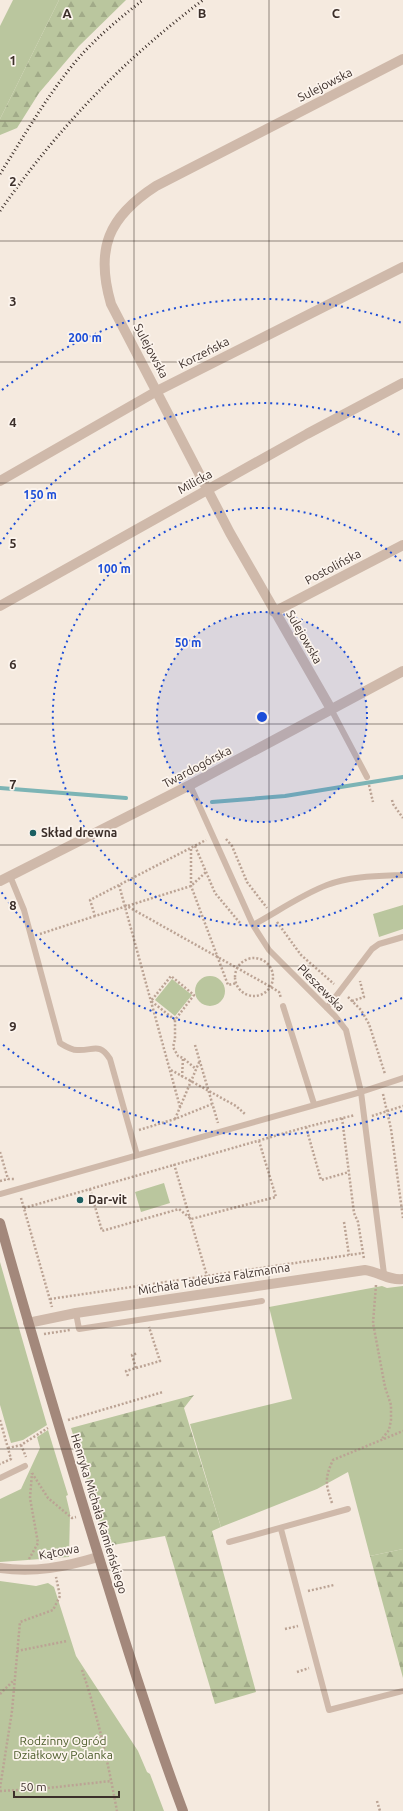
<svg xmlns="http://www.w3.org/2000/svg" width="403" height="1811" font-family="Ubuntu,sans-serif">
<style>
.green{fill:#bac69e}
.forest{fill:url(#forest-firs)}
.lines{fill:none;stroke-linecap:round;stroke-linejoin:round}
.stream{stroke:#7cb4b5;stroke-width:4}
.path{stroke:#bba394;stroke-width:2.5;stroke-dasharray:2 2;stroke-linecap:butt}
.lane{stroke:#cfb9aa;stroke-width:6}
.street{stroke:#cfb9aa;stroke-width:10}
.secondary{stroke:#a3887b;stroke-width:10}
.rail{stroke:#3c2f2a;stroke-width:3;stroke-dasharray:1 3;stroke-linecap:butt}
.grid{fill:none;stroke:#3c2f2a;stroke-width:1;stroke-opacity:0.55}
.ring{fill:none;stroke:#1d4ed8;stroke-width:2;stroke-dasharray:2 4}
.poi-dot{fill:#1b5f61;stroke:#fcf4ed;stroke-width:1.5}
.labels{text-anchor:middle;stroke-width:3.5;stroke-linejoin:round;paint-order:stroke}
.street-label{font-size:12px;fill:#3c2f2a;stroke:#fcf4ed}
.poi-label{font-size:12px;font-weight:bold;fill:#3c2f2a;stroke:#fcf4ed;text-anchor:start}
.park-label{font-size:12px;fill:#4c5c2b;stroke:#fcf4ed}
.grid-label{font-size:13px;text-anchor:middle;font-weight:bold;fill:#3c2f2a;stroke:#fcf4ed;stroke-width:3.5;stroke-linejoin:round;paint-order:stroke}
.centre{fill:#1d4ed8;stroke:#fcf4ed;stroke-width:2}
.ring-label{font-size:12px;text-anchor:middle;font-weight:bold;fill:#1d4ed8;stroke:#fcf4ed;stroke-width:3.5;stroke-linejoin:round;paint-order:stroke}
</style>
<defs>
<pattern id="forest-firs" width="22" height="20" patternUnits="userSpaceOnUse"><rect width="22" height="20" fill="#bac69e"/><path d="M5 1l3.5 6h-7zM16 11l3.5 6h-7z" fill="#a1aa88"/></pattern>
</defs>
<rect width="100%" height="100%" fill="#f5eadf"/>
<path class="green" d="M13,0H59L0,119V26Z
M403,905V929L379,937L373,914Z
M195 991a15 15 0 1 1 30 0a15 15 0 1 1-30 0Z
M172,979L192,995L175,1016L155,1000Z
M164,1183L170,1203L141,1212L135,1192Z
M0,1262L47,1425L23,1440L11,1443L0,1405Z
M382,1286L387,1288L403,1286V1549L370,1556L348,1472L317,1489L221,1527L190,1424L292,1399L269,1307Z
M48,1430L68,1495L66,1496L70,1513L69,1557L0,1562V1499L21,1489L40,1448L37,1437Z
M0,1581L36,1586L48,1583L54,1587L76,1656L138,1751L147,1772L150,1774L164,1811H0Z"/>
<path class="forest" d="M59,0H126L79,46L39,93L17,128L0,135V119Z
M194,1395L184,1408L221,1527L212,1531L256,1692L215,1704L165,1536L107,1546L71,1428Z
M403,1549V1678L370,1556Z"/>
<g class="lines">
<path class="stream" d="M0,788L126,798
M212,802L285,796L403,777"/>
<path class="path" d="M369,785L373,802
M392,800L393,804L403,818
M226,839L232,846L247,882L267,908
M195,846L215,893L240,923
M191,849V886L228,985L237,983
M119,885L90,900L95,916L191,886L206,872
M125,905L271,987L279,992L281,998
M277,922L301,955L334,984
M40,934L95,916
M235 977a19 19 0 1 1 38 0a19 19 0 1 1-38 0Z
M348,997L361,1010L369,1024L385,1074
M352,1001L364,997L360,981
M175,1020L151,1001L171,976L194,995L175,1020V1039L173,1047L178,1056L183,1058L196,1069
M195,1045L218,1123
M171,1070L236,1106L245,1114
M182,1077L183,1058
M383,1094L391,1129L403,1218
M180,1107L119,885L206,840
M372,1116L403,1106
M342,1118L354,1213L358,1222L364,1259
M175,1119L200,1060
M306,1127L321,1180L349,1172
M139,1130L175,1119L212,1104
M0,1152L8,1179H14
M174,1164L207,1276
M0,1181L8,1179
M90,1189L102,1231L179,1209L191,1219L276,1197L259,1141
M21,1198L52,1307
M24,1208L306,1127L355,1115
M344,1222L349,1255
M376,1285L373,1323L385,1387L391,1405V1420L389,1430L381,1440
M50,1299L363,1253
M44,1334L70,1330
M136,1368L132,1355L138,1353
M128,1376L126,1371L160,1361L149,1327
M0,1420L11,1459L0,1464
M68,1420L163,1392
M21,1445L26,1457
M8,1448L21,1445L48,1428
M32,1473L48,1498L72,1518L76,1517
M332,1503C326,1485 324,1479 333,1460L403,1431
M29,1559L38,1543L30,1498L32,1473
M308,1591L334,1585
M285,1629L298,1626
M17,1651L67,1641
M82,1670C98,1716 108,1763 117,1811
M297,1672L309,1668
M0,1694L14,1680
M0,1788L12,1711L20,1622L53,1610L60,1596L56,1577
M0,1791L39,1789L111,1781
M377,1801L380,1811"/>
<path class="lane" d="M331,709L367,777
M190,785L253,925L269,950L335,1016L346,1030L361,1092L384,1274
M10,876L24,910L60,1043C65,1046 71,1050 77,1050C94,1051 99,1042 110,1059L137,1155
M253,925C277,912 301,895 327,885C350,876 378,876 403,875
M283,1006L314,1104
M327,1008L372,949L379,944L403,937
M0,1194L361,1092L403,1078
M76,1313L79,1329L262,1301
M0,1478L25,1466
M281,1529L329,1710L403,1691
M229,1542L348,1509"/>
<path class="street" d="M0,481L157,391L403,267
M0,606L307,434L403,383
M274,612L403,545
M331,709L230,533L111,304C95,249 108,217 156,186L403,59
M0,881L190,785L403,671
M28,1323L76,1313L365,1270C379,1272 390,1281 403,1279
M0,1568C34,1573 65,1567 98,1557"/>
<path class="secondary" d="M0,1223C36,1352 75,1480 115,1609C136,1677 158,1744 183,1811"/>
<path class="rail" d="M0,174C26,133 50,90 83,53C101,34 122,16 143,0
M0,211C59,127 121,62 203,0"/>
</g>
<path class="grid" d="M134,0V1811M269,0V1811M0,121H403M0,241H403M0,362H403M0,483H403M0,604H403M0,724H403M0,845H403M0,966H403M0,1087H403M0,1207H403M0,1328H403M0,1449H403M0,1570H403M0,1690H403"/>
<circle cx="262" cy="717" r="105" fill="#1d4ed8" fill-opacity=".12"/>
<g class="ring">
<circle cx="262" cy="717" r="105"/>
<path d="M402 872A209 209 0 1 1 402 562"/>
<path d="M402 998A314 314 0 0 1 0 890M0 544A314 314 0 0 1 402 436"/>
<path d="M402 1111A418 418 0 0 1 2 1044M2 390A418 418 0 0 1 402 323"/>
</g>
<g class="poi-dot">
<circle cx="33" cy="833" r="4"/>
<circle cx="80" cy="1200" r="4"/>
</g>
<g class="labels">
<g class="street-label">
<text transform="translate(325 85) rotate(-27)" y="4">Sulejowska</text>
<text transform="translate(151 351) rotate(62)" y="4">Sulejowska</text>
<text transform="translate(204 353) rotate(-27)" y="4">Korzeńska</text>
<text transform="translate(195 482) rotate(-29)" y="4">Milicka</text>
<text transform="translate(333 567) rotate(-28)" y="4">Postolińska</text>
<text transform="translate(304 637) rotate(60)" y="4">Sulejowska</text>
<text transform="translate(197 767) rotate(-28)" y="4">Twardogórska</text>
<text transform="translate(321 988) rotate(45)" y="4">Pleszewska</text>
<text transform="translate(214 1279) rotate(-9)" y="4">Michała Tadeusza Falzmanna</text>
<text transform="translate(99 1514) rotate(73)" y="4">Henryka Michała Kamieńskiego</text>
<text transform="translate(59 1552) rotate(-11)" y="4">Kątowa</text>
</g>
<g class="poi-label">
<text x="41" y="837">Skład drewna</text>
<text x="88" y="1204">Dar-vit</text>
</g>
<g class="park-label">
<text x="63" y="1745">Rodzinny Ogród<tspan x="63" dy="14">Działkowy Polanka</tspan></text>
</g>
</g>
<g class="grid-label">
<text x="67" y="18">A</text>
<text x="202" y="18">B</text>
<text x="336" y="18">C</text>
<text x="13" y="65">1</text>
<text x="13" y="186">2</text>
<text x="13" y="306">3</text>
<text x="13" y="427">4</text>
<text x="13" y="548">5</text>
<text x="13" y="669">6</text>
<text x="13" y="789">7</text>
<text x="13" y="910">8</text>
<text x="13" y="1031">9</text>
</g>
<circle cx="262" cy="717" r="6" class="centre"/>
<g class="ring-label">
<text x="85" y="342">200 m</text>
<text x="40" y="499">150 m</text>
<text x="114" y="573">100 m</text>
<text x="188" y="647">50 m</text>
</g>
<path d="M14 1791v6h105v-6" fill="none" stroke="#3c2f2a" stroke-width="2"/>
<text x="20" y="1791" font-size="12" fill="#3c2f2a" stroke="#fcf4ed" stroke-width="3" paint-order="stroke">50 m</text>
</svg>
